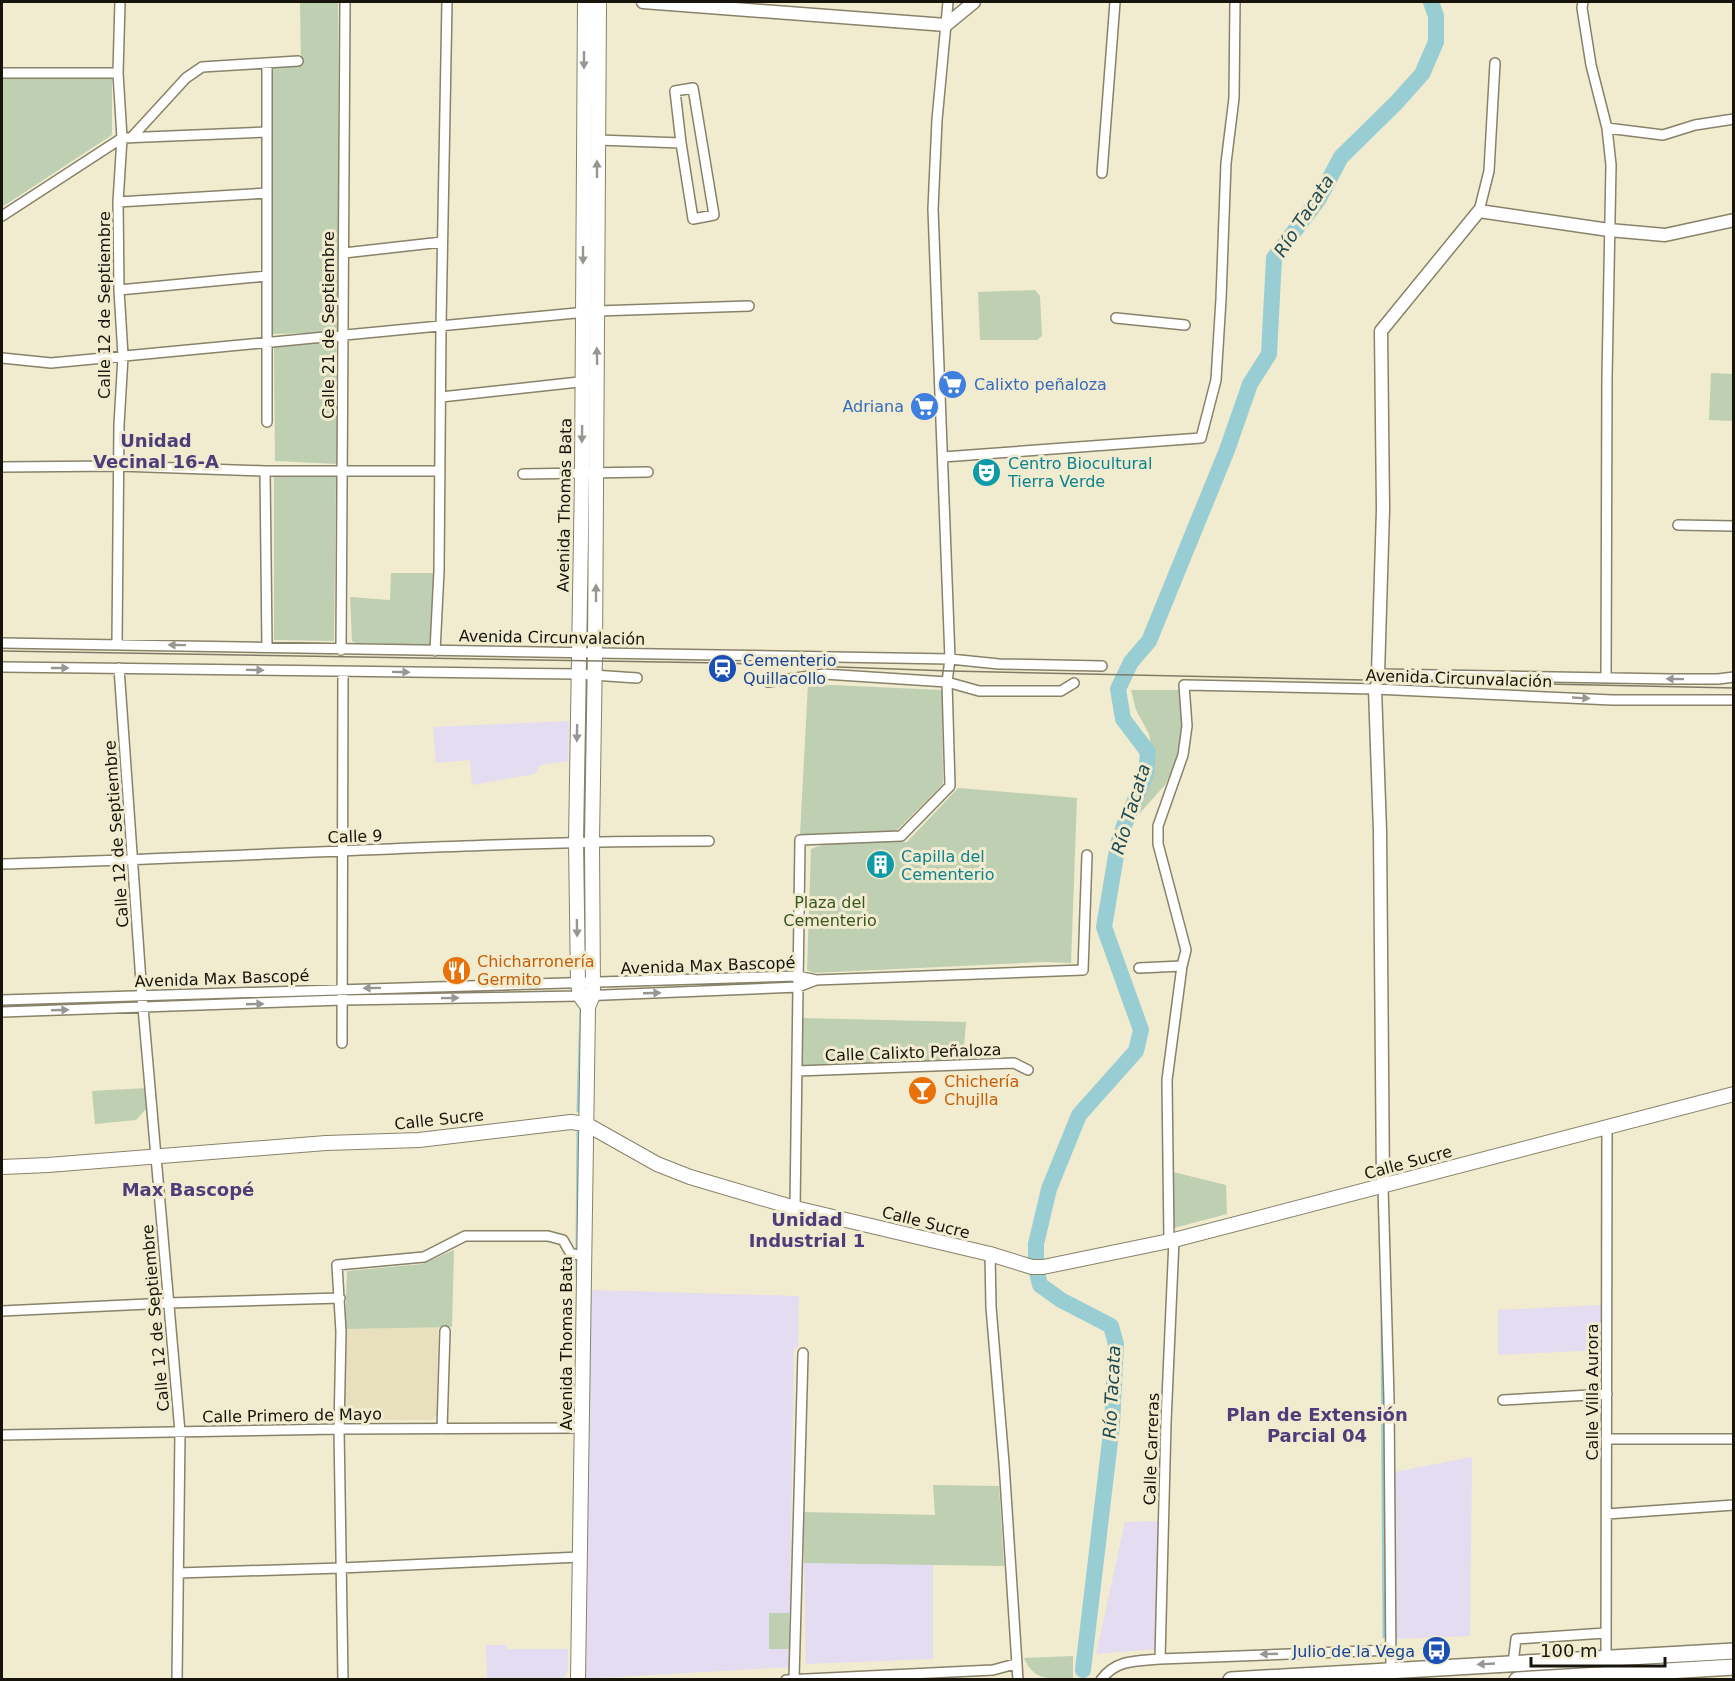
<svg xmlns="http://www.w3.org/2000/svg" width="1735" height="1681" font-family="'DejaVu Sans',sans-serif">
<style>
.industrial{fill:#e4dcf1}
.built{fill:#e8e0bd}
.green{fill:#becfb2}
.lines{fill:none;stroke-linecap:round;stroke-linejoin:round}
.stream{stroke:#99cdd4;stroke-width:3}
.river{stroke:#99cdd4;stroke-width:16}
.minor-casing{stroke:#888269;stroke-width:12}
.tertiary-casing{stroke:#888269;stroke-width:15}
.secondary-casing{stroke:#888269;stroke-width:16}
.trunk-casing{stroke:#888269;stroke-width:18}
.minor{stroke:#fff;stroke-width:9}
.tertiary{stroke:#fff;stroke-width:12}
.secondary{stroke:#fff;stroke-width:14}
.trunk{stroke:#fff;stroke-width:15}
.tram{stroke:#7f7b68;stroke-width:1.5}
.oneway{fill:#979691}
.labels{text-anchor:middle;stroke-width:6;stroke-linejoin:round;paint-order:stroke}
.street-label{font-size:16px;fill:#17150b;stroke:#f1ebcf}
.shop-label{font-size:16px;fill:#366cbe;stroke:#f1ebcf;text-anchor:start}
.culture-label{font-size:16px;fill:#0d838f;stroke:#f1ebcf;text-anchor:start}
.transit-label{font-size:16px;fill:#164399;stroke:#f1ebcf;text-anchor:start}
.park-label{font-size:16px;fill:#3a5520;stroke:#f1ebcf}
.food-label{font-size:16px;fill:#c56008;stroke:#f1ebcf;text-anchor:start}
.water-label{font-size:18px;font-style:italic;fill:#1d4b51;stroke:#f1ebcf}
.neighbourhood-label{font-size:18px;font-weight:bold;fill:#4d3d7a;stroke:#f1ebcf}
</style>
<rect width="100%" height="100%" fill="#f1ebcf"/>
<path class="industrial" d="M569,721L568,761L541,765L534,774L472,785L470,760L436,763L433,727Z
M589,1290L799,1296L798,1348H794L789,1667L583,1679Z
M1601,1305V1350L1498,1355V1310Z
M1472,1457L1470,1636L1396,1639L1394,1472Z
M1158,1521L1156,1649L1096,1654L1125,1522Z
M804,1563H933V1659L806,1664Z
M486,1645H507V1649H568V1671L563,1679H487Z"/>
<path class="built" d="M438,1327L437,1415L432,1420H351L345,1415V1329Z"/>
<path class="green" d="M300,2H338V332L273,334L272,66H301Z
M2,78H112V135L2,207Z
M1035,290L1040,296L1042,336L1037,340H980L978,292Z
M336,341L338,464L275,461L274,347Z
M1711,373L1733,374V421L1709,420Z
M274,477H336L334,641L274,640Z
M391,573H435L431,645L356,643L352,641L350,597L390,600Z
M808,684L942,690L943,784L896,831L800,835Z
M1131,690H1180L1184,731L1176,762L1165,785L1139,814L1154,763L1149,734L1136,710Z
M958,788L1077,798L1071,963L1042,962L813,973L807,970L811,849C839,837 877,842 907,842Z
M803,1018L966,1022L963,1060L803,1066Z
M147,1088L146,1109L136,1120L95,1124L92,1091Z
M1173,1172L1226,1185L1227,1214L1174,1228Z
M454,1250L452,1327L345,1329L347,1271L422,1264Z
M933,1485L999,1486L1004,1566L804,1563L803,1512L935,1515Z
M769,1613H789L790,1649H769Z
M1073,1656V1678C1049,1679 1034,1681 1024,1658Z"/>
<g class="lines">
<path class="stream" d="M578,1111L581,1007
M577,1249L578,1132
M577,1276V1260
M1382,1321L1384,1637
M574,1523L575,1449"/>
<path class="river" d="M1083,1670L1112,1424L1116,1344L1111,1326L1061,1300L1040,1285L1036,1268V1244L1049,1189L1079,1115L1136,1051L1141,1030L1104,927L1118,844L1124,826L1146,774L1148,752L1123,719L1118,689L1131,662L1149,641L1227,450L1250,384L1269,354L1274,258L1318,200L1341,157L1396,103L1422,74L1436,42V16L1431,2"/>
<defs>
<path id="minor" d="M1583,2L1582,8L1591,65L1607,128L1611,165L1607,378L1606,677
M2,73H118
M1607,128L1663,135L1695,125L1734,119
M131,138L186,78L202,67L298,61
M598,140L681,143L693,219L714,215L693,88L675,91L681,143
M1102,173L1115,2
M118,202L267,193
M1479,211L1489,171L1495,63
M2,216L122,138L267,132
M344,253L442,242
M119,290L267,276
M1116,318L1185,325
M2,358L51,363L597,311L749,306
M441,397L597,380
M267,422V63
M943,457L1201,438L1216,380L1221,299L1226,163L1234,98L1235,2
M2,467L119,466L265,471H440
M265,471L267,647
M523,474L648,472
M1678,525L1734,526
M2,643L950,659L999,664L1102,666
M117,644L119,425L123,356L119,290L118,202L122,138L118,73L120,2
M341,650L345,2
M435,651L439,571L441,326L447,2
M2,667L578,674L637,678
M119,668L142,996L180,1432L177,1680
M768,682L824,674L947,682L979,691H1061L1074,683
M1375,689L1378,674L1670,679H1718L1734,677
M2,864C237,858 473,841 709,841
M1139,968L1182,966
M2,1000L798,976L816,980L1083,970L1087,855
M2,1012L342,1000L580,996L798,987L816,980
M342,1043L343,671
M797,1071L1014,1063L1028,1070
M1383,1186L1389,1399L1391,1669
M795,1208L800,840L901,836L950,786L947,682L950,659L933,209L937,120L948,2
M1169,1241L1167,1080L1182,966L1186,950L1158,844V826L1183,755L1187,726L1184,685L1375,689L1612,700H1734
M990,1254L991,1307L1004,1463L1018,1680
M2,1311L168,1303L340,1298
M1503,1400L1607,1394
M442,1429L445,1331
M2,1435L339,1429L582,1428
M1606,1439H1734
M1607,1514L1734,1505
M178,1573L341,1568L580,1557
M1606,1658L1607,1127
M1160,1659L1166,1422L1174,1240
M1513,1663L1516,1639L1605,1633
M794,1679L803,1353
M343,1680L339,1429L341,1332L337,1265L424,1257L465,1236H548L563,1240L571,1254L584,1255
M786,1680L993,1670L1015,1664
M1101,1680C1116,1659 1138,1661 1160,1659L1391,1650"/>
<path id="tertiary" d="M643,2L946,25L974,2
M1378,674L1383,509L1381,331L1479,211L1609,230L1665,235L1734,220
M1375,689L1380,831L1383,1186"/>
<path id="secondary" d="M585,2L582,474L576,842L578,983L580,996L588,1007
M2,1167L48,1165L326,1143L419,1140L571,1122L586,1124L657,1164L690,1177L795,1208L990,1254L1032,1267H1043L1174,1240L1734,1094
M578,1680L588,1007L593,995L592,841L595,652L599,2"/>
<path id="trunk" d="M1231,1680L1734,1651
M1517,1680L1734,1667"/>
</defs>
<use href="#minor" class="minor-casing"/>
<use href="#tertiary" class="tertiary-casing"/>
<use href="#secondary" class="secondary-casing"/>
<use href="#trunk" class="trunk-casing"/>
<use href="#minor" class="minor"/>
<use href="#tertiary" class="tertiary"/>
<use href="#secondary" class="secondary"/>
<use href="#trunk" class="trunk"/>
<path class="tram" d="M2,651L723,663L950,671L1734,688"/>
</g>
<defs><path id="oneway-solid" d="M-6-.8H1V-3.2L6.5 0L1 3.2V.8H-6Z" transform="scale(1.5)"/></defs>
<g class="oneway">
<use href="#oneway-solid" transform="translate(584 60) rotate(90)"/>
<use href="#oneway-solid" transform="translate(597 169) rotate(-90)"/>
<use href="#oneway-solid" transform="translate(583 255) rotate(90)"/>
<use href="#oneway-solid" transform="translate(597 356) rotate(-91)"/>
<use href="#oneway-solid" transform="translate(582 434) rotate(91)"/>
<use href="#oneway-solid" transform="translate(596 593) rotate(-90)"/>
<use href="#oneway-solid" transform="translate(177 645) rotate(-179)"/>
<use href="#oneway-solid" transform="translate(60 668)"/>
<use href="#oneway-solid" transform="translate(255 670) rotate(1)"/>
<use href="#oneway-solid" transform="translate(401 672) rotate(1)"/>
<use href="#oneway-solid" transform="translate(1675 679) rotate(-179)"/>
<use href="#oneway-solid" transform="translate(1581 698) rotate(3)"/>
<use href="#oneway-solid" transform="translate(577 733) rotate(91)"/>
<use href="#oneway-solid" transform="translate(577 928) rotate(89)"/>
<use href="#oneway-solid" transform="translate(372 988) rotate(179)"/>
<use href="#oneway-solid" transform="translate(652 993) rotate(-2)"/>
<use href="#oneway-solid" transform="translate(450 998) rotate(-1)"/>
<use href="#oneway-solid" transform="translate(255 1004) rotate(-2)"/>
<use href="#oneway-solid" transform="translate(60 1010) rotate(-2)"/>
<use href="#oneway-solid" transform="translate(1269 1654) rotate(178)"/>
<use href="#oneway-solid" transform="translate(1486 1664) rotate(177)"/>
</g>
<defs>
<symbol id="supermarket-disc" viewBox="-11 -11 22 22"><circle r="9.5" fill="#3f7fe0" stroke="#f1ebcf"/><path d="M-6-5.5h2.5l.6 2H6L4.5 2H-2.5L-4.4-4H-6ZM-1.5 3.2a1.3 1.3 0 1 0 .1 0ZM3 3.2a1.3 1.3 0 1 0 .1 0Z" fill="#fff"/></symbol>
<symbol id="theatre-disc" viewBox="-11 -11 22 22"><circle r="9.5" fill="#0f9aa8" stroke="#f1ebcf"/><path d="M-5-5.5Q0-4 5-5.5V0Q5 5 0 6Q-5 5-5 0ZM-3.3-2.5H-1v1.5H-3.3ZM1-2.5H3.3v1.5H1ZM-2.8 1Q0 5.5 2.8 1Z" fill="#fff"/></symbol>
<symbol id="station-disc" viewBox="-11 -11 22 22"><circle r="9.5" fill="#1a4fb4" stroke="#f1ebcf"/><path d="M-3-6H3Q5-6 5-4V2Q5 4 3 4L4.5 6H3L1.5 4h-3L-3 6H-4.5L-3 4Q-5 4-5 2V-4Q-5-6-3-6ZM-3.5-4v3h7v-3ZM-3.5 1v1.5H-2V1ZM2 1v1.5H3.5V1Z" fill="#fff"/></symbol>
<symbol id="building-disc" viewBox="-11 -11 22 22"><circle r="9.5" fill="#0f9aa8" stroke="#f1ebcf"/><path d="M-4-6H4V6H1V3H-1V6H-4ZM-2.5-4.3h1.7v1.8h-1.7ZM.8-4.3h1.7v1.8H.8ZM-2.5-1h1.7V.8h-1.7ZM.8-1h1.7V.8H.8Z" fill="#fff"/></symbol>
<symbol id="restaurant-disc" viewBox="-11 -11 22 22"><circle r="9.5" fill="#e8710a" stroke="#f1ebcf"/><path d="M-5-6h1v4h1v-4h1v4h1v-4h1v5L-1.5 .5V6h-2V.5L-5-1ZM5-6V6H3V1.5H1.5Q1.5-4 5-6Z" fill="#fff"/></symbol>
<symbol id="bar-disc" viewBox="-11 -11 22 22"><circle r="9.5" fill="#e8710a" stroke="#f1ebcf"/><path d="M-6-5H6L.8 .8V4.5H3.5V6h-7V4.5H-.8V.8Z" fill="#fff"/></symbol>
<symbol id="bus-disc" viewBox="-11 -11 22 22"><circle r="9.5" fill="#1a4fb4" stroke="#f1ebcf"/><path d="M-5-6H5V4H4V6H2V4H-2V6H-4V4H-5ZM-3.5-4V0h7V-4ZM-3.5 1.2v1.5H-2V1.2ZM2 1.2v1.5H3.5V1.2Z" fill="#fff"/></symbol>
</defs>
<g fill-rule="evenodd">
<use href="#supermarket-disc" x="936" y="368" width="33" height="33"/>
<use href="#supermarket-disc" x="908" y="390" width="33" height="33"/>
<use href="#theatre-disc" x="970" y="456" width="33" height="33"/>
<use href="#station-disc" x="706" y="652" width="33" height="33"/>
<use href="#building-disc" x="864" y="848" width="33" height="33"/>
<use href="#restaurant-disc" x="440" y="954" width="33" height="33"/>
<use href="#bar-disc" x="906" y="1074" width="33" height="33"/>
<use href="#bus-disc" x="1420" y="1634" width="33" height="33"/>
</g>
<g class="labels">
<g class="street-label">
<text transform="translate(104 305) rotate(-90)" y="6">Calle 12 de Septiembre</text>
<text transform="translate(328 325) rotate(-90)" y="6">Calle 21 de Septiembre</text>
<text transform="translate(564 505) rotate(-89)" y="6">Avenida Thomas Bata</text>
<text transform="translate(552 637) rotate(1)" y="6">Avenida Circunvalación</text>
<text transform="translate(1459 678) rotate(2)" y="6">Avenida Circunvalación</text>
<text transform="translate(116 834) rotate(-94)" y="6">Calle 12 de Septiembre</text>
<text transform="translate(355 836) rotate(-2)" y="6">Calle 9</text>
<text transform="translate(708 965) rotate(-2)" y="6">Avenida Max Bascopé</text>
<text transform="translate(222 978) rotate(-2)" y="6">Avenida Max Bascopé</text>
<text transform="translate(913 1052) rotate(-2)" y="6">Calle Calixto Peñaloza</text>
<text transform="translate(439 1119) rotate(-6)" y="6">Calle Sucre</text>
<text transform="translate(1408 1162) rotate(-15)" y="6">Calle Sucre</text>
<text transform="translate(926 1222) rotate(14)" y="6">Calle Sucre</text>
<text transform="translate(155 1318) rotate(-95)" y="6">Calle 12 de Septiembre</text>
<text transform="translate(566 1343) rotate(-90)" y="6">Avenida Thomas Bata</text>
<text transform="translate(1592 1392) rotate(-90)" y="6">Calle Villa Aurora</text>
<text transform="translate(292 1415) rotate(-1)" y="6">Calle Primero de Mayo</text>
<text transform="translate(1151 1449) rotate(-88)" y="6">Calle Carreras</text>
</g>
<g class="shop-label">
<text x="974" y="390">Calixto peñaloza</text>
<text x="904" y="412" text-anchor="end">Adriana</text>
</g>
<g class="culture-label">
<text x="1008" y="469">Centro Biocultural<tspan x="1008" dy="18">Tierra Verde</tspan></text>
<text x="901" y="862">Capilla del<tspan x="901" dy="18">Cementerio</tspan></text>
</g>
<g class="transit-label">
<text x="743" y="666">Cementerio<tspan x="743" dy="18">Quillacollo</tspan></text>
<text x="1415" y="1657" text-anchor="end">Julio de la Vega</text>
</g>
<g class="park-label">
<text x="830" y="908">Plaza del<tspan x="830" dy="18">Cementerio</tspan></text>
</g>
<g class="food-label">
<text x="477" y="967">Chicharronería<tspan x="477" dy="18">Germito</tspan></text>
<text x="944" y="1087">Chichería<tspan x="944" dy="18">Chujlla</tspan></text>
</g>
<g class="water-label">
<text transform="translate(1304 216) rotate(-57)" y="6">Río Tacata</text>
<text transform="translate(1131 809) rotate(-73)" y="6">Río Tacata</text>
<text transform="translate(1112 1392) rotate(-87)" y="6">Río Tacata</text>
</g>
<g class="neighbourhood-label">
<text x="156" y="447">Unidad<tspan x="156" dy="21">Vecinal 16-A</tspan></text>
<text x="188" y="1196">Max Bascopé</text>
<text x="807" y="1226">Unidad<tspan x="807" dy="21">Industrial 1</tspan></text>
<text x="1317" y="1421">Plan de Extensión<tspan x="1317" dy="21">Parcial 04</tspan></text>
</g>
</g>
<rect width="1735" height="1681" fill="none" stroke="#17150b" stroke-width="6"/>
<path d="M1531 1657v9h134v-9" fill="none" stroke="#17150b" stroke-width="3"/>
<text x="1540" y="1657" font-size="18" fill="#17150b" stroke="#f1ebcf" stroke-width="4.5" paint-order="stroke">100 m</text>
</svg>
